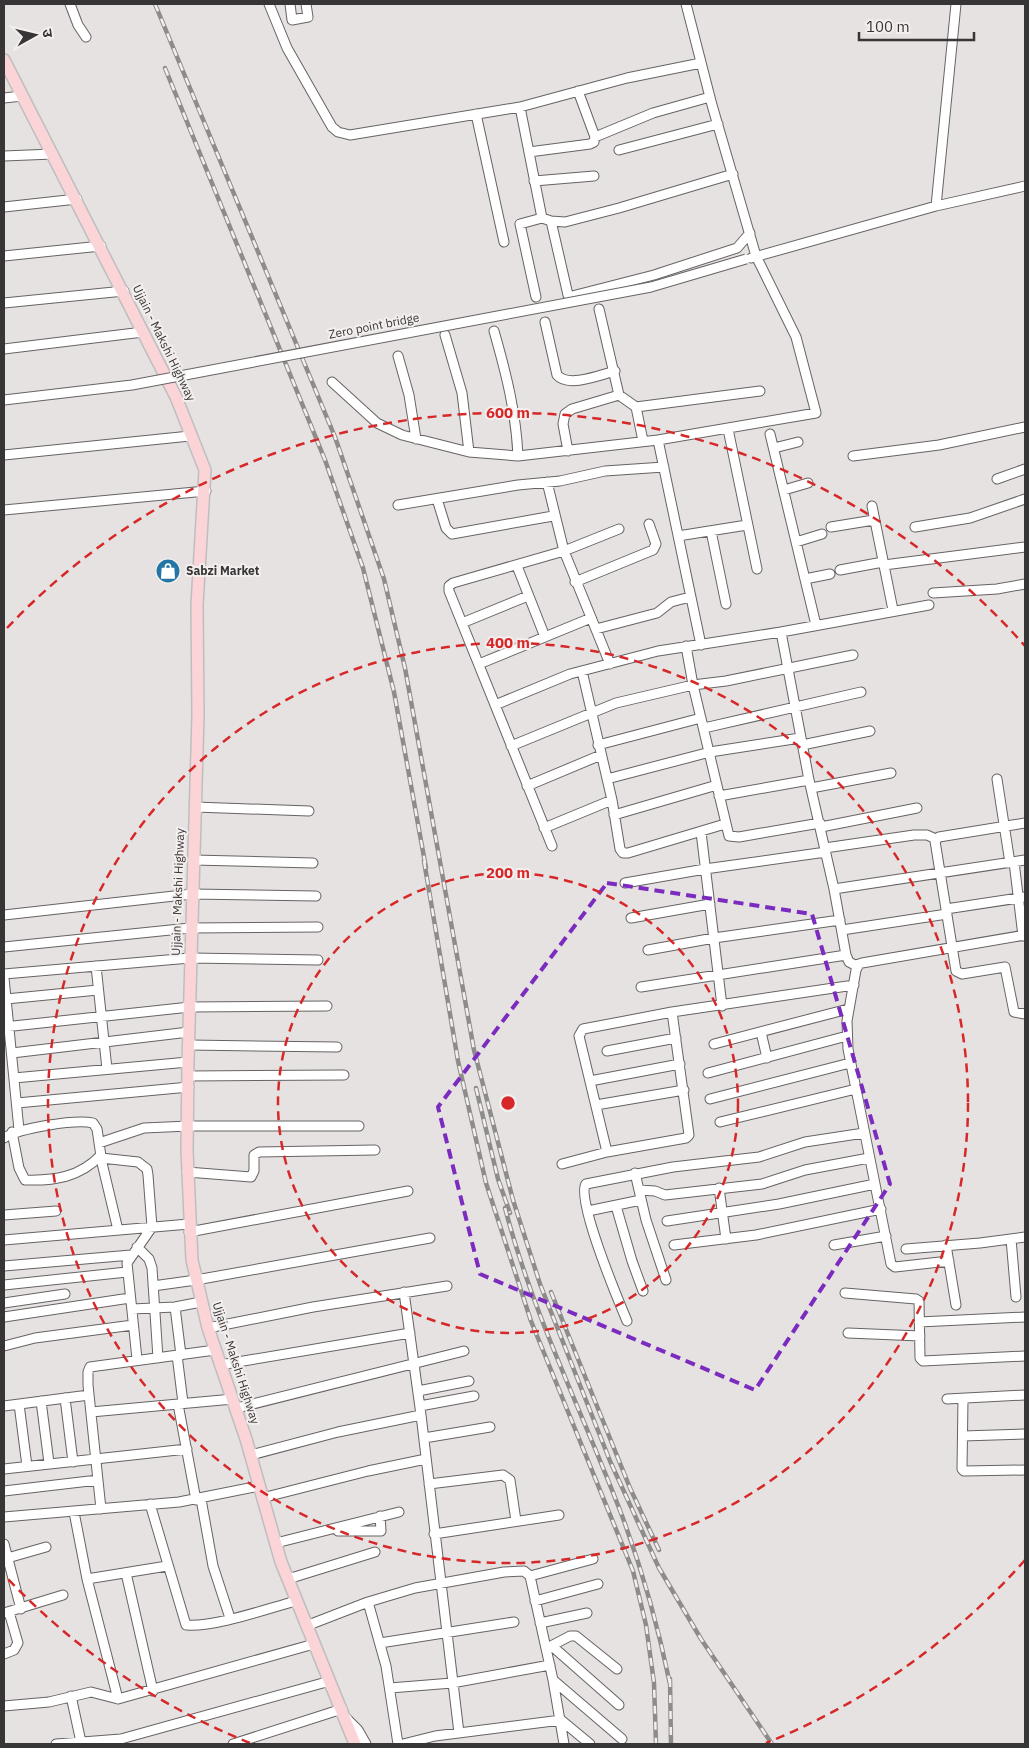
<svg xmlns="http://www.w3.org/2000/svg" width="1029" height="1748" font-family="'IBM Plex Sans','Noto Sans Devanagari',sans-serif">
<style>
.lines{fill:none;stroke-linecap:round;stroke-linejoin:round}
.minor-casing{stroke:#676363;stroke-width:11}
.major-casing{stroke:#bfbebe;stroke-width:14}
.minor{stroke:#fff;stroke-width:9}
.major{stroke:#fad4d6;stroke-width:11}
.rail-casing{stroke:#8e8b8b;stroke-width:4.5}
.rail{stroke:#f4efef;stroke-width:2.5;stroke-dasharray:8;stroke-linecap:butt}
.minor-bridge-casing{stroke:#676363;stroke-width:11;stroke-linecap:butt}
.minor-bridge{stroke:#fff;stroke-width:9}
.marked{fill:none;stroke:#7b2cbf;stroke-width:4;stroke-dasharray:10 6;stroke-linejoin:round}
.ring{fill:none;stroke:#d62828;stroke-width:2.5;stroke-dasharray:9 6}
.labels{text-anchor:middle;stroke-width:4;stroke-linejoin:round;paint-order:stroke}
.street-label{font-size:12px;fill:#373535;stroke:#f4efef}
.poi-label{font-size:12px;font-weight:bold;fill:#373535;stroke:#f4efef;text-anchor:start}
.centre{fill:#d62828;stroke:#f4efef;stroke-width:2.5}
.ring-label{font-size:15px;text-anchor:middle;font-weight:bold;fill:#d62828;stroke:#f4efef;stroke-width:4;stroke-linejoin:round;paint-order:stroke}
</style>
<rect width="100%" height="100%" fill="#e7e2e2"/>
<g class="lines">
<defs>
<path id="minor" d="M70,4L78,25L86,37
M269,4L287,48L332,127L338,132L350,135L520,107L627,78L701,63
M290,4L292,20L308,17L306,4
M578,91L595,137L653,113L710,97
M4,98L22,96
M520,107L542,218L551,221L565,222L619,208L733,174
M476,114L504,242
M619,150L718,124
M529,152L590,144L594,142L595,137
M4,156L53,154
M534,181L594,176
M936,206L1025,186
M4,207L77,199
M551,221L568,295L572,296L654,275L737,248L750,233
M4,256L101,246
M751,258L936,206L956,4
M536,297L520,224L542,218
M4,303L124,291
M599,309L619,395L636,407
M545,322L557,375C568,388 600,375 615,371
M494,331C506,373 516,412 518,456
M445,335L462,393L469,452
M4,349L143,332
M398,356L409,395L416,439
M332,382L377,423L402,435L469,452L518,456L658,440L816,413L796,337L756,256L712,105L686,4
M728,429L757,569
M770,434L816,625
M658,440L701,645
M643,441L636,407L760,391
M774,448L798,442
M568,451L563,424L565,414L572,409L619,395
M4,455L190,436
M853,456L939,445L1025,427
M997,479L1025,469
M547,482L564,551L610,664
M784,490L808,483
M437,499L446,528L452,534L553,516
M398,505L518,485L560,481L605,471L664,467
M872,506L893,610
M4,510L206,491
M831,527L874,520
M915,527L970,518L1025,499
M711,531L726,604
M678,536L747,525
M796,542L822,534
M884,565L1025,547
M517,566L545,637
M840,570L883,562
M805,579L830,574
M575,582L653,550L656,544L649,524
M933,593L997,589L1025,584
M462,623L528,596
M596,629L657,613L671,602L690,597
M781,632L809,780L834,889L846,955L849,962L857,966
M686,646L693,685L729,836L739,837L820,823
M479,664L591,618
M582,671L612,800L620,849L623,853H628L725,824
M495,705L570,674L658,651L781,632L929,605
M704,728L861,692
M598,745L701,718
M802,745L870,731
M511,746L616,703L693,685L726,681L853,655
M607,779L710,752L800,738
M997,779L1010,863
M527,786L601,755
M811,788L891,773
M719,796L809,780
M195,807L309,811
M614,815L717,785
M1025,823L939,837L935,841L956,971L962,974L1005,967L1014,1012L1025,1014
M821,827L917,808
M544,828L612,800
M701,832L722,1006
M552,846L449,591V586L453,583L564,551L619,529
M825,848L914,835H927L936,839
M193,860L313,863
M1014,862L1023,936
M625,883L705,869L826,852
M834,889L1025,860
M946,909L1025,897
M4,915L192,894L316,896
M631,918L710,904
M842,930L947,914
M4,947L190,928L318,927
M648,950L714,938L840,920
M96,966L107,1069
M4,974L190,958L318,960
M4,978L19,1130
M641,987L846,955
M6,999L98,990
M4,1027L190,1007L327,1006
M761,1032L767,1058
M714,1044L848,1009
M189,1045L337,1047
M607,1051L676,1038
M12,1053L189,1032
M708,1073L847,1036
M189,1076L344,1075
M14,1078L188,1062
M590,1081L680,1064
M710,1099L850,1063
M17,1103L189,1087
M596,1105L684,1090
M720,1122L856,1089
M12,1132L19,1168L25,1180C55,1181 80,1177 101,1155
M4,1138C19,1128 76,1119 93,1123L97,1129L102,1163L118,1230
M99,1143L144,1128L189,1126H359
M607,1152L579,1036L583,1029L672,1012L854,985
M101,1158L138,1162L147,1169L148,1175L152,1227L127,1263L137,1359
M562,1164L607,1152L686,1138L689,1135L672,1012
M187,1172L251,1177L254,1171V1155L259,1152L375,1150
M635,1173L646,1220L666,1280
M719,1188L726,1239
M639,1190L655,1191L665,1195L762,1184L805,1170L869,1158
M616,1206L632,1261L643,1291
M588,1211L641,1200
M4,1215L56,1211
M667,1221L779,1204L875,1184
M189,1232L408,1191
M1011,1239L1016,1297
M4,1240L189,1224
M674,1245L756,1235L881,1209
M834,1245L886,1236
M946,1245L956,1305
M137,1247L149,1259L152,1268L158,1358
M906,1249L980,1243L1025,1237
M949,1261L895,1267L891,1264L848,1049L847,1021L856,970L859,964L862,963L1025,935
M4,1266L131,1255
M4,1285L127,1272
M153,1286L196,1280L430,1238
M404,1292L421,1415L459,1733
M845,1293L916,1299L919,1301L920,1358L923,1361L1025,1356
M4,1303L65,1294
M175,1307L181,1355
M132,1309L175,1307L201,1302
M4,1317L130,1298
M627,1321C619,1302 575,1197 586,1184L673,1167L759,1157L805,1142L864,1133
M919,1322L1025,1317
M208,1328L313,1307L447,1286
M848,1333L920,1336
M4,1346L35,1338L133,1325
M177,1355L183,1403
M220,1365L410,1333
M418,1391L469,1381
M65,1398L73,1462
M947,1399L1025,1395
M963,1399L962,1469L964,1471L1025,1470
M41,1401L49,1463
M19,1404L27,1466
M178,1404L196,1500
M4,1406L89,1395
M420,1406L474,1396
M237,1408L464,1351
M91,1412L233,1399
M963,1436L1025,1434
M424,1438L490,1427
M251,1455L338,1432L421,1415
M4,1469L187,1449
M429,1484L503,1475L510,1480L516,1521
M4,1491L98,1480
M262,1498L368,1471L426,1459
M201,1499L213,1566L230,1618
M150,1504L186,1625C216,1627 266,1609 296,1601
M101,1509L88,1385V1372L90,1367L215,1350
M74,1512L87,1579L118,1699
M4,1517L179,1502L259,1486
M338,1531H381L380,1516
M434,1534L559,1515
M276,1543L399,1512
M4,1544L21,1609
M4,1559L46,1547
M126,1573L153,1691
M530,1576L593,1559
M87,1579L167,1566
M288,1579L375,1552
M535,1601L598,1584
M368,1602L386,1666L398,1744
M4,1613L63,1595
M540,1623L587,1613
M306,1626L368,1602L415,1588L504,1572L524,1571L530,1576L553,1680L564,1744
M380,1643L514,1622
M552,1646L619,1705
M549,1647L570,1636H576L617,1669
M4,1654L14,1650L18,1643L9,1612
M553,1680L622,1739
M390,1688L452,1683L550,1665
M71,1696L81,1742
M4,1706L49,1702L91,1692L118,1699L314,1644
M345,1717L358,1730L366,1744
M56,1744L121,1739L330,1681
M233,1744L342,1709
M403,1744L435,1736L561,1720L590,1744"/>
<path id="major" d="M4,60L176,397L205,470L197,605L198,716L188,1062L187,1151L192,1260L208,1328L246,1439L281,1562L355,1744"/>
</defs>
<use href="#minor" class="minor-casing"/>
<use href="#major" class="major-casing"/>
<use href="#minor" class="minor"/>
<use href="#major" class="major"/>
<defs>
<path id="rail" d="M155,4L335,437L384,579L405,668L474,1050L513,1200L540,1284L610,1461L659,1568L701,1639L772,1744
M165,68L325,460L363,568L394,692L426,868
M424,861L458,1061L486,1183L531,1321L633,1571L646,1625L654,1683L656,1744
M476,1088L498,1179L510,1213
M505,1208C533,1315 582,1411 621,1513C642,1569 658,1626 670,1684
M551,1292L630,1488L659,1550
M670,1679L671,1744"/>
</defs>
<use href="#rail" class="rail-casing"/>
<use href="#rail" class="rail"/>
<defs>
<path id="minor-bridge" d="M4,400L132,385L651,287L746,259"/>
</defs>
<use href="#minor-bridge" class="minor-bridge-casing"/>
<use href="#minor-bridge" class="minor-bridge"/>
</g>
<path class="marked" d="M607,883L812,914L890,1184L755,1390L480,1274L438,1107Z"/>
<g class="ring">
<circle cx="508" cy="1103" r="230"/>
<circle cx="508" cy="1103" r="460"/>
<path d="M1025 1560A690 690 0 0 1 766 1743M250 1743A690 690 0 0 1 7 1578M7 628A690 690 0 0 1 1025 646"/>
</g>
<defs>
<symbol id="shop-disc" viewBox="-11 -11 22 22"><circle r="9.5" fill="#2375a5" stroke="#f4efef"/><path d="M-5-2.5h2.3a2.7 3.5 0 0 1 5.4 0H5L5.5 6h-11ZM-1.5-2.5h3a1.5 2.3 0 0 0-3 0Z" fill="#fff"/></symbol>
</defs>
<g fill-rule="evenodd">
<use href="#shop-disc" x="154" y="557" width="28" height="28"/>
</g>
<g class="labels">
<g class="street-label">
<text transform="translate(374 326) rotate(-11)" y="4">Zero point bridge</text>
<text transform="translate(164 343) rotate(64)" y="4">Ujjain - Makshi Highway</text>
<text transform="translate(178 892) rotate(-88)" y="4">Ujjain - Makshi Highway</text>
<text transform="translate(236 1363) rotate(72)" y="4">Ujjain - Makshi Highway</text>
</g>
<g class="poi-label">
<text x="186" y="575">Sabzi Market</text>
</g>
</g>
<circle cx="508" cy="1103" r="8" class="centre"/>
<g class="ring-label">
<text x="508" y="418">600 m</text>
<text x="508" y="648">400 m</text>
<text x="508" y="878">200 m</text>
</g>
<rect width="1029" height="1748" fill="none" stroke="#373535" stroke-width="10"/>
<g transform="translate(35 35) rotate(82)" stroke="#f4efef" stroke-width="4" paint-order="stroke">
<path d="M0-4L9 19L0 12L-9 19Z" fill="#373535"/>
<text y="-8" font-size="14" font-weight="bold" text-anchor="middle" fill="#373535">उ</text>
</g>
<path d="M859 32v8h115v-8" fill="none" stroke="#373535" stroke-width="2.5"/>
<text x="866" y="32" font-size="15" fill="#373535" stroke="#f4efef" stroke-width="4" paint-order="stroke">100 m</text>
</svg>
